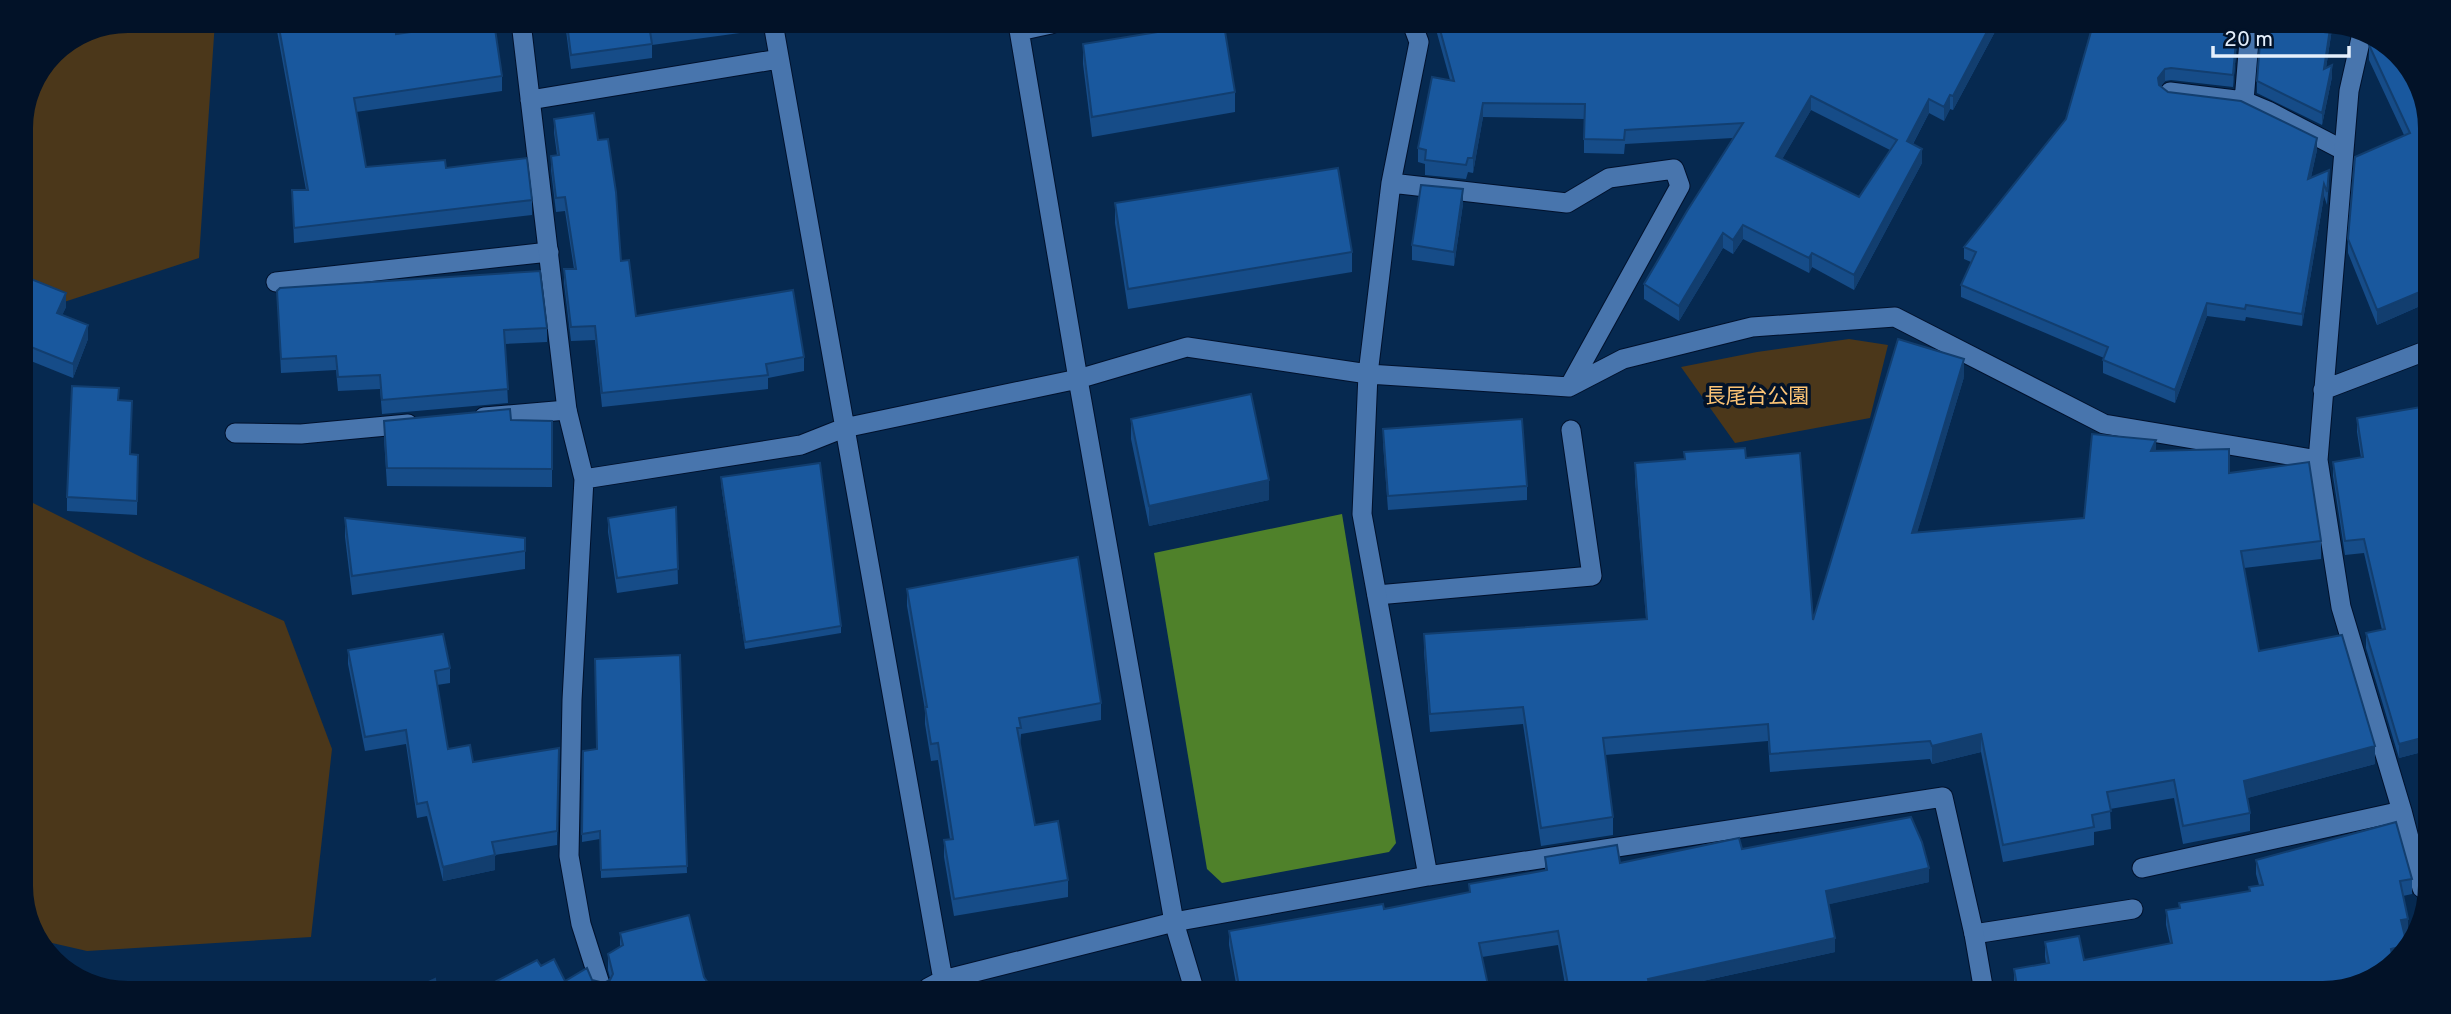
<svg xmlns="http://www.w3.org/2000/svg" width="2451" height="1014" font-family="Overpass,'Noto Sans JP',sans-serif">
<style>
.green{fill:#4b371a}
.water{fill:#4f812a}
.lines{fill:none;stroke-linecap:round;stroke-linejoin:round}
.service-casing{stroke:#00112c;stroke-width:21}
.minor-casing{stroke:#00112c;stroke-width:21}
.service{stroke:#4875ad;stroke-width:19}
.minor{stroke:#4875ad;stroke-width:19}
.wall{fill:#164c88;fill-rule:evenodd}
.shaded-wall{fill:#123e6f}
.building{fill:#19589e;stroke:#123e6f;stroke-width:2;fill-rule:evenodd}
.labels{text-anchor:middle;stroke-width:7;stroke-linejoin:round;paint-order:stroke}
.park-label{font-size:21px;fill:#fbc375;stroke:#021228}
</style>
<rect width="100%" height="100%" fill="#062950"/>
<path class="green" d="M128,21H215L199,258L21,316V121L53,52Z
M1849,339L1888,345L1870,418L1735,443L1681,367L1757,352Z
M21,497L143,558L284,621L332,749L311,937L87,951L39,940L21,893Z"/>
<path class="water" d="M1342,514L1396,843L1389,852L1222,883L1207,869L1154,553Z"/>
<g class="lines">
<defs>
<path id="service" d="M2170,92L2244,101L2268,111L2343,150
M2244,101L2250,29
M276,282L549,252
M484,417L567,410
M235,433L301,434L408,424
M1377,595L1592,576L1571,430
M1974,934L2133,909"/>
<path id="minor" d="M521,22L567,410L584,479L572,700L569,856L581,924L601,987
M773,23L943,980
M1018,24L1078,379L1174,922L1194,989
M1413,26L1419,42L1391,183L1368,374L1362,514L1428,876
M2363,29L2349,91L2318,460L2341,607L2402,811L2422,888
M1019,31L1051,24
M530,100L779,59
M1391,183L1567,203L1609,178L1674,169L1680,186L1569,387
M2323,390L2428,350
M584,479L801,445L844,428L1078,379L1187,347L1368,374L1569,387L1623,359L1752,327L1895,317L2104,424L2318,460
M2142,868L2402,811
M928,988L943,980L1174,922L1428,876L1943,797L1974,934L1984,992"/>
</defs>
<use href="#service" class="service-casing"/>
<use href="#minor" class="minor-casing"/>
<use href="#service" class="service"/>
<use href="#minor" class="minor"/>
</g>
<path class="wall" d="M249,21L395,22L396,34L502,76V91L356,112L366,167L446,168L532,200V215L294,243L292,190H306L277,31H271V26L250,28Z
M565,23H740V33L652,45V58L571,69Z
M810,23L832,24L810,27Z
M1435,26L1997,28L1953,110L1950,109L1944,121L1929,113L1913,144L1922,163L1854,290L1812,267L1809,273L1743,239L1733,254L1723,248L1679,321L1644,299V284L1733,138L1625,144L1624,154L1584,153V119L1483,117L1473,173L1468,172L1466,179L1425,175V164L1418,162V148L1450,80ZM1811,110L1890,150L1859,197L1782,159Z
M2238,29L2233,87L2171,80L2165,81L2161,86L2168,92L2317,150L2311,177L2329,182L2327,205L2324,196L2302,326L2246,317L2245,321L2207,316L2175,403L2103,373V360L2104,358L1961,297V285L1971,262L1964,259V247L2066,119Z
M2332,29L2326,68L2332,77L2322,125L2257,93V81Z
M1083,44L1235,92V112L1092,137L1083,64Z
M2369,45L2408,63L2427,297V303L2377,325L2348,253V239L2404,135L2369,60Z
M554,119L598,140L621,261L636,316L804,357V371L768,378V389L602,407L595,340L571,341L564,283V269H574L565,211L556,212L551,170V156L557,155L554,133Z
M1115,203L1352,252V272L1128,309L1115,223Z
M1463,204L1454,266L1412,260V245Z
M21,275L66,307L62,315L88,339L73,378L21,357Z
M277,291L547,328V342L505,344L508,403L382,414L380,389L338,391L336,370L281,373Z
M1964,377L1917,532L2084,518L2156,451L2229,473L2321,541V559L2244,568L2259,651L2375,764L2247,798L2250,813V831L2183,844L2174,798L2110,809L2111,829L2094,832V845L2003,862L1981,752L1932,764L1930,759L1770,772L1768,741L1605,755L1613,817V835L1541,846L1523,724L1430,732L1424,652V634L1646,619L1635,481V463L1684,459V452L1746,458L1813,620Z
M118,400L132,415L130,454L138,455L137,515L67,511V497Z
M2427,406L2424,759L2422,752L2399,758L2366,648V633L2382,630L2364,553L2345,555L2333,476V462L2361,458L2357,432V418Z
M1131,419L1269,500L1149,526L1131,439Z
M511,420L552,421V487L387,486L384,439V421Z
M1383,429L1527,486V500L1388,510L1383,443Z
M721,477L841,626V633L745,649L721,484Z
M676,507L678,584L617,593L608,532V518Z
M345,518L525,538V569L352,595L345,537Z
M907,589L1101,703V720L1021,734L1020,745L1035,825L1068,880V897L954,916L944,857V840L950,839L938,760L931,761L925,724V710L907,606Z
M348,650L450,668V683L437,685L448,749L473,762L559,763L557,845L495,855V870L443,881L427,816L417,818L406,744L365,751L348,664Z
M680,655L687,873L601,878L600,839L582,842L583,751L597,749Z
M2423,816V844L2420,831V817Z
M1742,849L1929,882L1829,904L1835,952L1657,991L1566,990L1558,945L1482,957L1489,990L1237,989L1229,945V931L1384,909L1469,892V884L1545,871V857L1620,863Z
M2256,860L2412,879V894L2403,896L2408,933L2404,934L2323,993L2016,992L2014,984V969L2046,963L2045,957V942L2084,960L2170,943L2166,925V910L2179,908V903L2249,891V887L2259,885L2256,874Z
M620,933L704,977L711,987L487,986L541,966L565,981L592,980L604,983L610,978L608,970V954L620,947Z"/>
<path class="shaded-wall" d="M1989,28H1997L1953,110V96Z
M2237,29H2238L2233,87V75Z
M2330,29H2332L2324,81V69Z
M2332,65V77L2322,125V113Z
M2165,69V81L2158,90V78Z
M1950,95V109L1944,121V107Z
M1811,96V110L1776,170V156Z
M1929,99V113L1907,155V141Z
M1483,103V117L1473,173V158Z
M2317,138V150L2308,191V179Z
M1922,149V163L1854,290V275Z
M2324,184V196L2302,326V314Z
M1463,189V204L1454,266V252Z
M1743,225V239L1733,254V240Z
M1723,233V248L1679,321V306Z
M1812,253V267L1809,273V258Z
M2428,283L2427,303L2377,325V310Z
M66,293V307L57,327V313Z
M2207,303V316L2175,403V390Z
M88,325V339L73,378V364Z
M1964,359V377L1912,550V533Z
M2156,440V458L2151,451Z
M1269,480V500L1149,526V506Z
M1981,734V752L1932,764V746Z
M2422,738V752L2399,758V744Z
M2375,746V764L2244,799V781Z
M495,855V870L443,881V867Z
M1929,868V882L1826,905V891Z
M2408,919V933L2401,935V920Z
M1835,938V952L1657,991H1648V979Z
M2406,946L2391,964V949Z"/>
<path class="building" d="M278,22H395L396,34L481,22H494L502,76L354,98L366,167L445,160L446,168L527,158L532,200L294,228L292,190H308Z
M567,23H709L650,31L652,44L571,55Z
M1201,25H1224L1235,92L1092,117L1083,44Z
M1439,26L1989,28L1953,96L1950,95L1944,107L1929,99L1907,141L1922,149L1854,275L1812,253L1809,258L1743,225L1733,240L1723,233L1679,306L1644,284L1687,211L1743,123L1625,130L1624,140L1584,139L1585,104L1483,103L1473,158H1468L1466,165L1425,160L1426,150L1418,148L1432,77L1454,81ZM1811,96L1897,140L1859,197L1776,156Z
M2092,28L2237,29L2233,75L2171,68L2165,69L2158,78L2159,85L2168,92L2241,101L2317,138L2308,179L2329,170L2327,192L2324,184L2302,314L2246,305L2245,309L2207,303L2175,390L2103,360L2108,347L1961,285L1976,252L1964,247L2066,119Z
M2261,29H2330L2324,69L2332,65L2322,113L2257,81Z
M2379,41L2408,63L2430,121L2428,283L2425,284L2427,289L2377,310L2348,239L2355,157L2410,133L2369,45Z
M594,113L598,140L608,139L616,192L621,261L629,260L636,316L793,290L804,357L766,364L768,375L602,393L595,326L571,327L564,269H576L565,197L556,198L551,156L559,155L554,119Z
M1338,168L1352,252L1128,289L1115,203Z
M1421,185L1463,189L1454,252L1412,245Z
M540,271L547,328L504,330L508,389L382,400L380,375L338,377L336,356L281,359L277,291L280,288Z
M21,275L66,293L57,313L88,325L73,364L21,343Z
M1898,339L1964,359L1912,533L2084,518L2092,434L2156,440L2151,451L2229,449V473L2309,462L2321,541L2241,551L2259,651L2342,635L2375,746L2244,781L2250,813L2183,826L2174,780L2107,792L2111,811L2092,815L2094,827L2003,845L1981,734L1932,746L1930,741L1770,754L1768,724L1603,738L1613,817L1541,828L1523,707L1430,714L1424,634L1647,619L1635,463L1685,459L1684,452L1745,448L1746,458L1800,453L1813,620Z
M72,386L119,388L118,400L132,401L130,454L138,455L137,501L67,497Z
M1251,394L1269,480L1149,506L1131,419Z
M2427,406L2424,746L2422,738L2399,744L2366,633L2385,629L2364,539L2345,541L2333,462L2363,457L2357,418Z
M510,409L511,420L552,421V469L387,468L384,421Z
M1522,419L1527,486L1388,496L1383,429Z
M820,463L841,626L745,642L721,477Z
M676,507L678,569L617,578L608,518Z
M345,518L525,538V551L352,576Z
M1078,557L1101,703L1019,718L1021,728H1017L1035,825L1058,821L1068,880L954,899L944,840L953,839L938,743L931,744L925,707H927L907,589Z
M443,634L450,668L435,671L448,749L470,745L473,762L559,748L557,831L492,842L495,855L443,867L427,802L417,804L406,730L365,737L348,650Z
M680,655L687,866L601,870L600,831L582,834L583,751L597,749L595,659Z
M2423,816V830L2420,817Z
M1911,817L1922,842L1929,868L1826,891L1835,938L1648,979L1650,991L1569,990L1558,931L1479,943L1489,990L1250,989V984L1239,986L1229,931L1383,904L1384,909L1470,892L1469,884L1547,870L1545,857L1617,845L1620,863L1739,838L1742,849Z
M2396,822L2412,879L2400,881L2408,919L2401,920L2407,945L2391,949L2393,962L2383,975L2323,993L2018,992L2014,969L2049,963L2045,942L2079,936L2084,960L2172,943L2166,910L2180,908L2179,903L2250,891L2249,887L2263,885L2256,860Z
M689,915L704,977L711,987L487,986L537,960L541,966L554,959L565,981L587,968L592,980L604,983L610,980L613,974L608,954L623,945L620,933Z
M435,979L436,986H420Z"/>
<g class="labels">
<g class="park-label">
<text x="1757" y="403">長尾台公園</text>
</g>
</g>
<path d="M0 0H2451V1014H0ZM128 33H2323A95 95 0 0 1 2418 128V886A95 95 0 0 1 2323 981H128A95 95 0 0 1 33 886V128A95 95 0 0 1 128 33Z" fill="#021228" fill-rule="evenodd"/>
<path d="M2213 46v10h136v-10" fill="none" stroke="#e5effc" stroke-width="3.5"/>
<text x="2224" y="46" font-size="21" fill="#e5effc" stroke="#021228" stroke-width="5" paint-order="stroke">20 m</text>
</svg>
